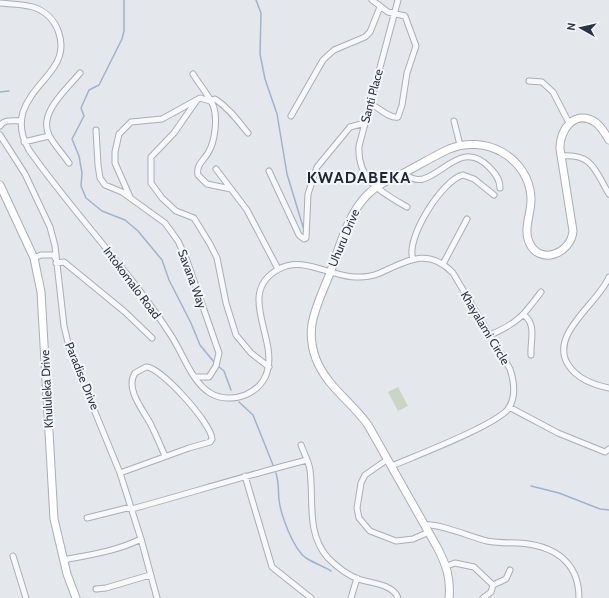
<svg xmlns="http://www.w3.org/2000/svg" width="609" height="598" font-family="Cabin,sans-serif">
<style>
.green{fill:#c9d6c5}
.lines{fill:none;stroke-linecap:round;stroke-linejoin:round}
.stream{stroke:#9fb4cc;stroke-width:1.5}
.street-casing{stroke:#a9aeb7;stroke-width:7}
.secondary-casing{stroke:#a9aeb7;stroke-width:9}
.street{stroke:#f7f8fa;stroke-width:5}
.secondary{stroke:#fff;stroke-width:7}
.labels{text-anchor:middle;stroke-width:4;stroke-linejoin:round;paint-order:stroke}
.street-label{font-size:12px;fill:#2b3445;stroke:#f4f6f9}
.district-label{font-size:16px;font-weight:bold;letter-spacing:1px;fill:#1d2536;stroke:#f4f6f9}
</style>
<rect width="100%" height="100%" fill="#e4e7ec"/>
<path class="green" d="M398,387L408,406L398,411L388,392Z"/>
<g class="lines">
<path class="stream" d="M124,0V31L122,39L99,85L89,90L81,108L84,116L72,139L79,156L82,173L81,186L86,198L102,211L125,220L138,231L162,260L169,280L191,323L200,345L214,362
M256,0L261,13L260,54L265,79L277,114L287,174L304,230
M0,92L9,91
M218,366L224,371L231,390
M239,402L253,415L273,465
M276,473C279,483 278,490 279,500C281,515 293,549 306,558C314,563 323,566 331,571
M531,486L559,493L600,509L609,510"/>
<defs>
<path id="street" d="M398,0L359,146C357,180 381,192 407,207
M0,3C11,4 23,4 33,7C58,15 69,45 54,67C44,82 29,94 23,112C19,126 22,138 29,150C74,214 130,271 172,337C183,354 192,382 210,393C232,406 264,393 268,368C275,335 237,291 279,269C309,252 341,289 380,273C407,261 428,247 453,273L510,369C514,381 516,396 509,408C497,425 415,456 392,466
M193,74C199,84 208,94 213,105C218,118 215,142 208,153C203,161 196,165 198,175L207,184L231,189
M529,81L542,82L553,92L569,123
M197,100L174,133L151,157V183L162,198L176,211L194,218L210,244L217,258L226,303L236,335L251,353L269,367
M210,101L215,99C229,108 238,121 248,133
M370,104C379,107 389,119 398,117L402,105L407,73L416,46L405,16L388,12L372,0
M291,116L323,60L334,50L365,37L370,32L380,7
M454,121L460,145
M0,126C4,119 13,121 21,121
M96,130L98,165L100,178L105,185L122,192L165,223L178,241L186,258L219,353L216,366L209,377H196
M0,135L25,174L50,227L55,246L64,326L70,351L120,473L141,539L157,598
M24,142L49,136
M561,156C593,153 595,171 609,194
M69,163C63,154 54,145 49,135C38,113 67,89 80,73
M216,169L247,210L278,269
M269,171L299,235L304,239L306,238L308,194L317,167L350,127L365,123
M403,173C409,177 415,181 423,179C446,172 463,141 489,167C495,173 500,179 500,188
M130,197L115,163V152L119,134L131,122L162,119L200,98L210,101
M34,258L41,255H54L55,258
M413,259C405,239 442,180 463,175L474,179L494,195
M56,263L64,262L125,312L152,338
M443,264L467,219
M609,277C599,303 547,335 569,366C578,379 594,385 609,388
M524,315C537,325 530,341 531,355
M490,335C518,323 523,316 541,292
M509,407L558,433L605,452L609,449
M301,445C304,453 309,462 310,470C314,501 306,533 328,558C336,566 348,575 358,579C370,583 393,584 398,598
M388,459L365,475L361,483L357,508L359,518L370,531L396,541L413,539L429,532
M120,473L189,448L210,442L212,439C212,424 160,366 146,367L135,373C124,390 146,413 152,427C157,437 161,447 165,456
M245,476L272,567L311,598
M132,509C190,493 248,475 307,460
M87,518L131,507
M425,525C438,523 471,537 487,541C498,543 508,543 518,543C553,545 579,561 579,598
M13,556L26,598
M63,560C89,555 117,551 141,539
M447,566L455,563L474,567L493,585
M493,585L506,579L510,570
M96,589L106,588L150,575
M351,598L357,578
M483,598L491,592L493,585"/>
<path id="secondary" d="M0,185L34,258L41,292L54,519L67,574L76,598
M449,598C451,578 446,564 437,547L368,425C352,402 327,387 316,359C312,348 310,336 312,324C315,306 324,289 330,273C340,246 347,215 368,194C378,184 391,179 404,173C419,165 434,156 449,149C485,134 528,157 531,197C532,212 523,228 529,242C539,266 571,254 573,231L560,149C559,130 575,109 595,122C601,126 605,133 609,140"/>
</defs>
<use href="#street" class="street-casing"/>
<use href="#secondary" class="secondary-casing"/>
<use href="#street" class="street"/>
<use href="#secondary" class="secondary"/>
</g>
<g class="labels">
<g class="street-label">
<text transform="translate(372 96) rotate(-75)" y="4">Santi Place</text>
<text transform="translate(344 238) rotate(-67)" y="4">Uhuru Drive</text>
<text transform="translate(192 279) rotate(70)" y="4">Savana Way</text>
<text transform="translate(132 283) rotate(53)" y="4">Intokomalo Road</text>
<text transform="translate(485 328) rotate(59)" y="4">Khayalami Circle</text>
<text transform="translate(82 376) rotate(68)" y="4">Paradise Drive</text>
<text transform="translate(47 389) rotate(-93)" y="4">Khululeka Drive</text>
</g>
<g class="district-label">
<text x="359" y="183">KWADABEKA</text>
</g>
</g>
<g transform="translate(581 28) rotate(278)" stroke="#f4f6f9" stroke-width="3" paint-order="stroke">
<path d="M0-3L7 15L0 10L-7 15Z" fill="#2b3445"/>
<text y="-6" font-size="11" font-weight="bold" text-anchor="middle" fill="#2b3445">N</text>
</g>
</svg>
